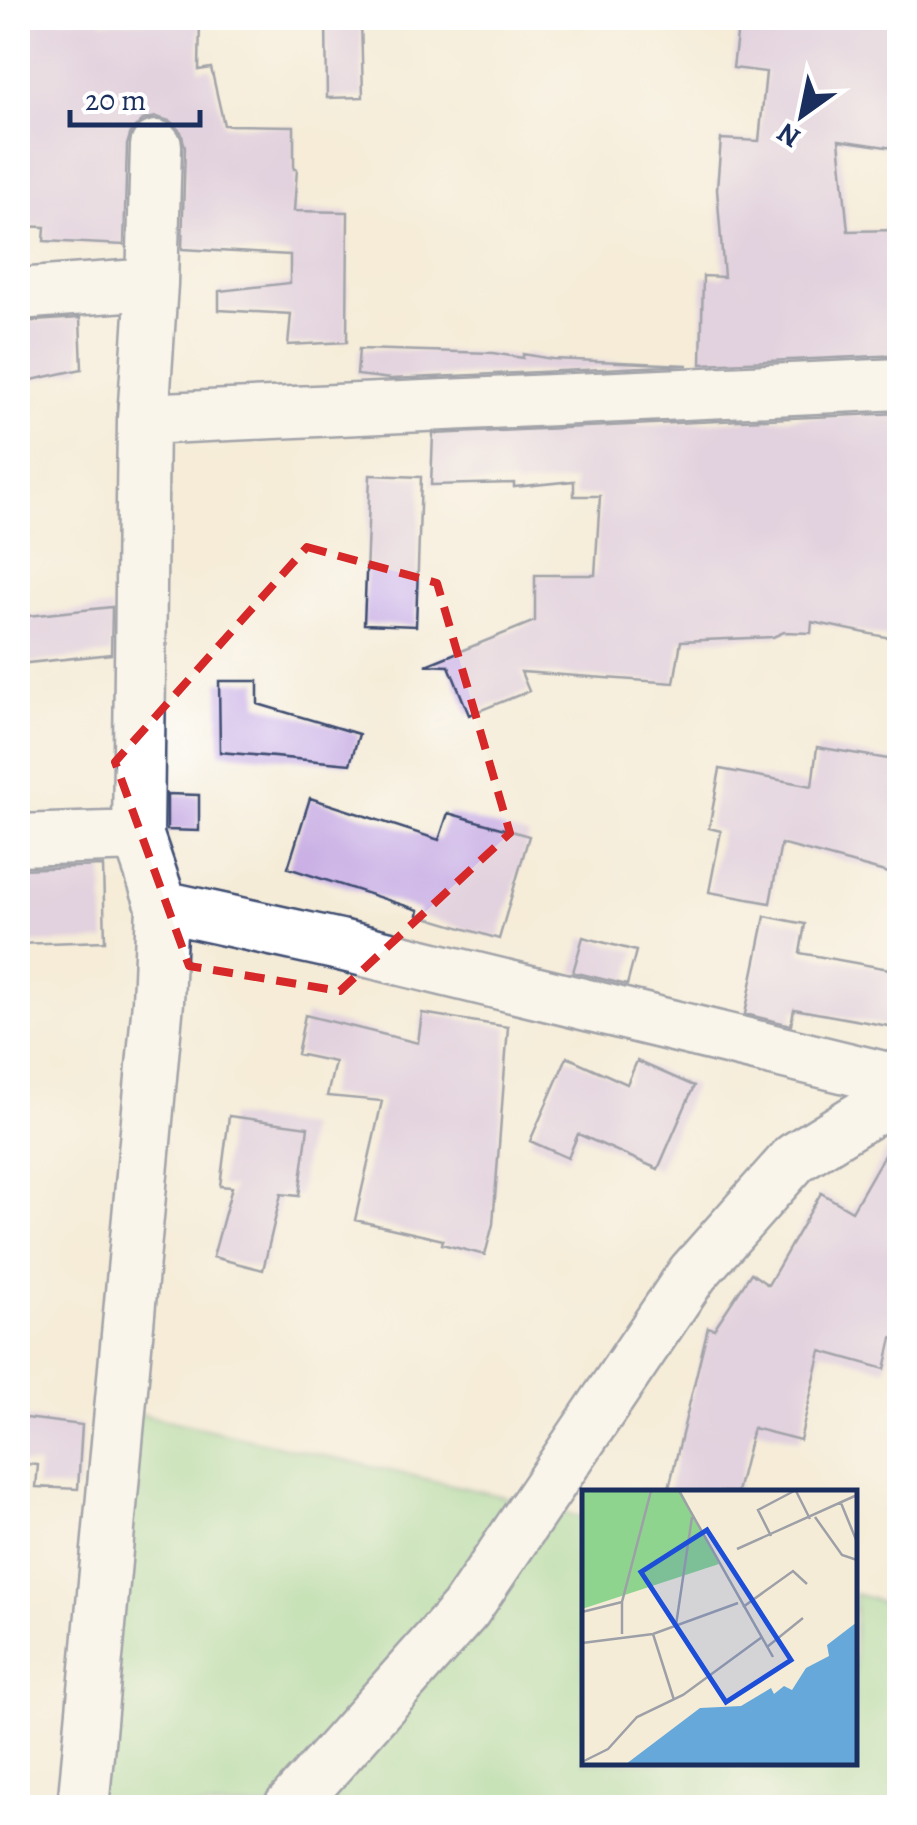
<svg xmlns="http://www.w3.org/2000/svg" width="917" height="1825" font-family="Alegreya,serif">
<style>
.green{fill:#8fd48e;stroke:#558276;stroke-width:2.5}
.building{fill:#c9afe4}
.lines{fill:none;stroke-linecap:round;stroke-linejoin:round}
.street-casing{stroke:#3c4b70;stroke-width:55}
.street{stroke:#fff;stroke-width:50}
.marked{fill:none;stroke:#d62828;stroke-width:8;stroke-dasharray:20 12;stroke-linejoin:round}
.inset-road{fill:none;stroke:#9ea0a7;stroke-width:2.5}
.view{fill:#1d4ed8;fill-opacity:0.15;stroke:#1d4ed8;stroke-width:5}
.inset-edge{fill:none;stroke:#1b2f5e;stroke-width:5}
</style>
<rect width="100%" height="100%" fill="#fff"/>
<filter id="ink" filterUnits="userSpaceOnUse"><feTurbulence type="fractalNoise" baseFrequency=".01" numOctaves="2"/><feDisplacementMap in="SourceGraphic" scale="20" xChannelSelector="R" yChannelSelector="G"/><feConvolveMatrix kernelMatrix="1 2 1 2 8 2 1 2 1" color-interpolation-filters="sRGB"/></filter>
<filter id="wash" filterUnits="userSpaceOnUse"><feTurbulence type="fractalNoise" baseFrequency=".0048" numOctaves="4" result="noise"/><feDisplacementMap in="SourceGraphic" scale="40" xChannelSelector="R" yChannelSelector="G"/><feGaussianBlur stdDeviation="2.25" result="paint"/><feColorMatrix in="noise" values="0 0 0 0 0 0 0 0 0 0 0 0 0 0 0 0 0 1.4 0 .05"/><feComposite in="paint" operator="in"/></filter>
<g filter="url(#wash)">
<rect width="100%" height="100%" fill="#f5ecd8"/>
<path class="green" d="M101,1405L514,1499L584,1518V1762H854L855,1594L899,1607V1807L63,1808Z"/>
<g id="blocks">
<path class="building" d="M18,18H101L103,22L200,18L199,70L211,68L224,125L294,126V169H297L294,211L348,212L347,342L288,345L291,314L219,310V291L290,283V255L182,249L185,147L181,132L170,121L156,117L143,120L131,132L127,145L124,245L44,241L45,227L18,226Z
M326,18H361L363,97L327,98Z
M739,18H900V149L839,140L848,231L900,230V355L701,364L703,276L724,277L717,189L721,139L759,141L766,72L733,68Z
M80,318L82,369L18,383V322Z
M359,349L493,353L523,358V354L552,359L688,365L391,379L357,375Z
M900,413L897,567L900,568V640L812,622L811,633L784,632L773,637L681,641L674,683L521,672L529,691L469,715L449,666L426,665L535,621V575H595L600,496H574V481L514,487V483L431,485L433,434Z
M370,475L421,477L416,626L364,624Z
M112,607L111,654L18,664V617Z
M219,681H258V704L359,734L350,764L220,752Z
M817,747L900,761V876L781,844L770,903L709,892L721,831L709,828L720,769L812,786Z
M167,794L199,795V831L167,830Z
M310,798L439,840L448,813L529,836L499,939L418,915L419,910L288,868Z
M103,866L105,941L18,944V869Z
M765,916L805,924L800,953L900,971L894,1027L794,1009L791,1025L745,1014Z
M583,937L636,951L627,985L573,972Z
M422,1013L508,1027L493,1224L485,1255L442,1244L443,1240L355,1220L382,1101L327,1096L335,1062L297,1054L305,1015L418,1043Z
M567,1057L627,1084L637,1061L694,1086L658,1169L578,1134L568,1158L530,1141Z
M229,1116L308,1127L299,1196L281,1194L263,1270L213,1257L232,1187L220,1186Z
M900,1127V1343L892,1338L885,1369L821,1351L800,1440L753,1428L737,1492H668L708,1327L714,1329L751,1273L768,1285L821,1193L852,1211Z
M18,1417L82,1425L78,1489L36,1487L38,1465L18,1463Z"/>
</g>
</g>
<g filter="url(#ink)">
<use href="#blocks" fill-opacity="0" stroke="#3c4b70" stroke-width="2.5"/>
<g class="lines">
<defs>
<path id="street" d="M18,294L152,284
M143,419L900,384
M18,840L138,836
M162,906L340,945L900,1081
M83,1808L158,1002L162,906L138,836L143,419L152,284L156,146
M289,1808L465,1610L693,1273L795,1158L900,1093"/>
</defs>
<use href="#street" class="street-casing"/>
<use href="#street" class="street"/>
</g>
</g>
<path d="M0 0H917V1825H0ZM307,547L437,583L510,833L340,991L189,966L115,762Z" fill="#f5ecd8" fill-opacity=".55" fill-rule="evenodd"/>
<path class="marked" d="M307,547L437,583L510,833L340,991L189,966L115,762Z"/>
<g transform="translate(582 1490)">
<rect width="275" height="275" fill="#f5ecd8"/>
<path d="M0,1H99L137,74L0,119Z" fill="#8fd48e"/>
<path d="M275,132V274H44L118,218L159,216L189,198L192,204L202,196L210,200L224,178L247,166L245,155Z" fill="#67a8db"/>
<path class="inset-road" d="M97,1L191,167M214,1L228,29M259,13L275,52M233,27L260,65L275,70M189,46L176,20L212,1M155,59L275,5M161,117L211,81L225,94M0,122L40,112M94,135L110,27M40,144V112L69,1M71,144L92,210M0,153L71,144L156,113M185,157L221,128M0,272L26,259L55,227L101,205L180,147"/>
<path class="view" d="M125,40L209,170L144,212L59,82Z"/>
<rect width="275" height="275" class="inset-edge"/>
</g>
<rect width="917" height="1825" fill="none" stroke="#fff" stroke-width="60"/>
<g transform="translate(802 115) rotate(213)" stroke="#ffffff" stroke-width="8" paint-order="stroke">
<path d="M0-8L18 38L0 25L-18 38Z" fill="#1b2f5e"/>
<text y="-15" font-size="28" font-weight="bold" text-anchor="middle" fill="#1b2f5e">N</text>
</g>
<path d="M70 110v15h130v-15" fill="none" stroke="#1b2f5e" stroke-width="5"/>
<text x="85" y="110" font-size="30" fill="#1b2f5e" stroke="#ffffff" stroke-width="8" paint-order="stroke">20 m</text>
</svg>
